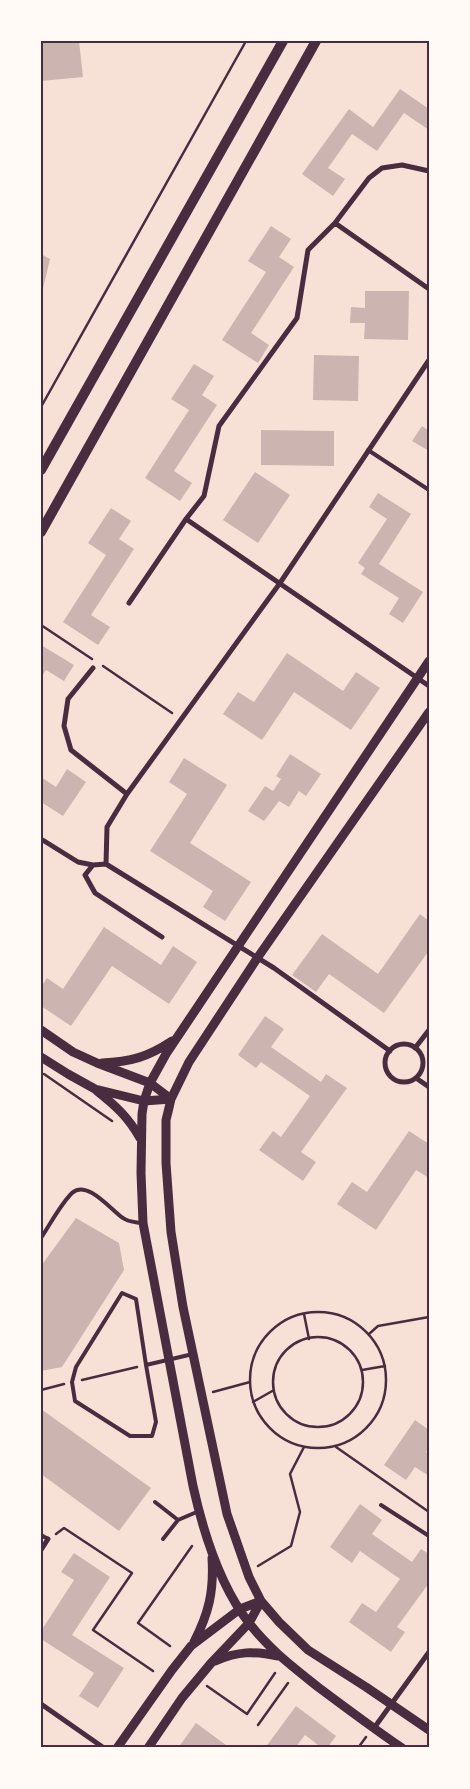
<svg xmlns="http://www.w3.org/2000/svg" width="470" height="1789" font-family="Raleway,sans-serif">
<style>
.building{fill:#ccb4b1}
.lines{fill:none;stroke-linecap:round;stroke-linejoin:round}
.path{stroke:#4a2c40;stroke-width:2.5}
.service{stroke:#4a2c40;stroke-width:4}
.minor{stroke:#4a2c40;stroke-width:5}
.tertiary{stroke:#4a2c40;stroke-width:9}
.secondary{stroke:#4a2c40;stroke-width:10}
.neatline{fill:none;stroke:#4a2c40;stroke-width:2}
</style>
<rect width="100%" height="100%" fill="#f7e1d7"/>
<path class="building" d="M41,41H79L83,77L41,81Z
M400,89L429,109V130L404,113L377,151L352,134L328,168L345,179L333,196L302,174L349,109L373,127Z
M271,226L291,239L279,257L294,267L251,333L269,345L258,363L222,340L266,272L248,261Z
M41,254L50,259L42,293H41Z
M365,291H409L408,340L364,339L365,323H350L351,307L365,308Z
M314,355L359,356L358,401L313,400Z
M194,364L214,376L202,395L217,405L174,471L192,483L180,501L145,478L189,410L171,399Z
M422,426L429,431V451L412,441Z
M261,430L334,431V466L261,465Z
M255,472L290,495L258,543L223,520Z
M378,493L411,514L379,564L423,592L403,623L389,614L399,598L361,574L365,568L358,563L387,519L369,507Z
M111,508L131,521L119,539L134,549L91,615L110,627L98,645L63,622L106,555L88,543Z
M41,645L74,665L64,681L46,670L41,678Z
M287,653L343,691L356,672L380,688L351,730L294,692L262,740L223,714L238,692L254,702Z
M290,754L321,774L306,796L299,791L289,807L279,801L264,821L248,811L265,786L273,791L281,779L276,776Z
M184,758L227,785L190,843L251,882L225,921L203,907L213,891L150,851L187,794L169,782Z
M67,769L86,782L63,816L41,802V777L56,787Z
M420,914L429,921V953L428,952L384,1013L329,974L316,992L292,975L322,934L378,974Z
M104,927L161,965L173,946L197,962L169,1004L112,966L71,1026L41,1006V987L47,978L63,989Z
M265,1016L284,1029L271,1047L321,1082L326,1074L347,1088L301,1152L316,1162L303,1181L259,1150L273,1131L281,1137L310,1096L261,1062L256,1068L238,1055Z
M409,1131L429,1144V1178L416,1170L376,1230L337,1204L352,1182L367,1192Z
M76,1218L119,1243L124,1270L62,1367L41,1371V1266Z
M41,1409L151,1488L119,1531L41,1474Z
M415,1420L429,1430V1447L426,1452L429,1454V1476L415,1467L406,1480L384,1465Z
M360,1504L382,1520L372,1534L412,1562L421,1549L429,1554V1583L397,1627L405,1632L391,1652L349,1622L362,1603L376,1612L400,1579L360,1551L352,1563L330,1547Z
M74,1553L110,1577L72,1635L124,1668L98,1708L79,1696L94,1673L41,1639V1631L74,1580L61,1572Z
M296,1706L336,1736L327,1748H322L305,1735L295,1748H265Z
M196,1723L230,1748H178Z"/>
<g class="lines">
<path class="path" d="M41,407L246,41
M41,625L92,659
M103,666L172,713
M44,1074L112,1121
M250 1380a68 68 0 1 1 136 0a68 68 0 1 1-136 0Z
M304,1314L309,1339
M369,1334L378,1326L429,1317
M273 1382a45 45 0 1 1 90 0a45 45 0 1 1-90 0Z
M362,1370L385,1366
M82,1380L137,1367
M41,1390L64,1384
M213,1392L250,1382
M253,1402L274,1390
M336,1447L429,1512
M56,1534L64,1528L132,1573L93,1630L153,1671
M258,1566L291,1546L300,1512L290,1474L304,1447
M170,1646L138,1623L192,1546
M207,1686L247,1714L275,1673
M258,1725L288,1683
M358,1748L366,1737"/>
<path class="service" d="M368,450L429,490
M41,1238C51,1223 60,1205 72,1193C87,1179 111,1210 123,1218C128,1222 135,1222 141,1223
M146,1365L136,1299L122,1293L76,1367L72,1382L75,1401L130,1436H152L156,1422L146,1365L193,1354
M155,1502L178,1520
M381,1505L429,1536
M41,1535L48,1539
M163,1539L178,1520L199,1511"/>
<path class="minor" d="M335,223L429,289
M186,519L429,686
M129,603L186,519L204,496L219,426L297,318L308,250L335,223L369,178L382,168L402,165L429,171
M93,668L68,699L64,726L71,750L127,794
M41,839L78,862L93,865
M106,864L93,865L85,875L95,893L162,937
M385 1063a19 19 0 1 1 38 0a19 19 0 1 1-38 0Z
M415,1048L429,1030
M390,1051L274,968L106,864L107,827L127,794L280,583L429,360
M416,1078L429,1087
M41,1550L48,1539
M41,1704L104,1748
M374,1728L429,1652"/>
<path class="tertiary" d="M429,712L258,957L189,1062L171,1099L168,1112L166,1120V1163L171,1232L183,1307L227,1514L249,1577L261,1601L279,1622L308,1650L366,1687L429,1730
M41,1030L73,1052L97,1063L150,1083L171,1099
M41,1057L68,1074L95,1089L144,1101L171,1099
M102,1063C130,1062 148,1057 172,1041
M97,1091C116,1106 128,1117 140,1138
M194,1642C209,1613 214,1591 212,1558
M215,1661C239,1651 253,1651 278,1656
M117,1748L172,1670L191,1646L240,1609L261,1601
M148,1748L182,1698L212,1662L249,1623L261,1601
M402,1748C373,1728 346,1708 318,1687C293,1667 269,1649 249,1623C220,1586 203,1531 193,1486L143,1223L141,1173L142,1114L144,1101L150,1083L166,1054L429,661"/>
<path class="secondary" d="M41,470L283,41
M41,532L316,41"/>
</g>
<rect width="470" height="1789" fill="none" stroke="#fffaf5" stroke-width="85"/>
<rect x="42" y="42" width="386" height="1704" class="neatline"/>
</svg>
